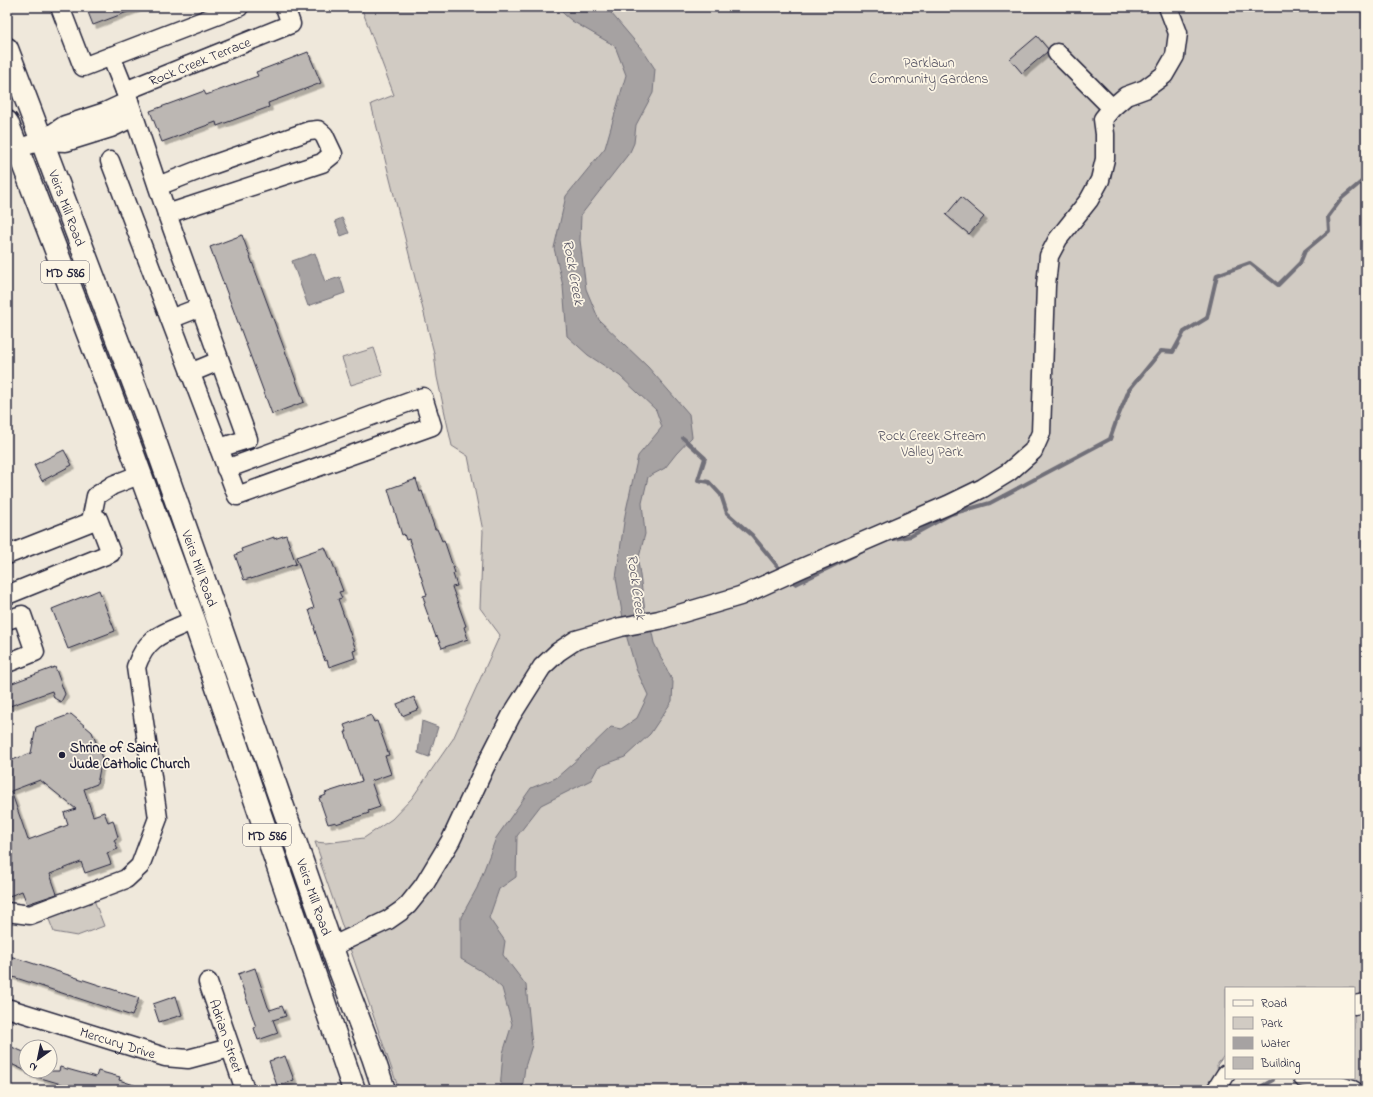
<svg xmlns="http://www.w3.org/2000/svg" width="1373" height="1097" font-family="'Indie Flower',sans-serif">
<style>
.green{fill:#d1cbc3;stroke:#7a767f}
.water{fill:#a6a2a2;stroke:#716f79}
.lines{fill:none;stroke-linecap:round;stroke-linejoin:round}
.stream{stroke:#716f79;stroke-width:4}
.building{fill:#bcb7b3;stroke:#22223b;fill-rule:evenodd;filter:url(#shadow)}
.minor-casing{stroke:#22223b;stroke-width:21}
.major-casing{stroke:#22223b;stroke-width:25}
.minor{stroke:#fcf5e5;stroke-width:18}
.major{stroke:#fcf5e5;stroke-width:22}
.poi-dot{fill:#22223b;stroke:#fcf5e5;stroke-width:1.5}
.labels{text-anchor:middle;stroke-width:3.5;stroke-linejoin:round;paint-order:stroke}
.shield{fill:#fcf5e5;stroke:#63616e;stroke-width:1}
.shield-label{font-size:13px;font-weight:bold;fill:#22223b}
.street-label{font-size:14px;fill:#22223b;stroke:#fcf5e5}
.park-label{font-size:14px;fill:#575564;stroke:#fcf5e5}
.poi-label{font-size:14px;font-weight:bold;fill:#22223b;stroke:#fcf5e5;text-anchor:start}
.water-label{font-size:15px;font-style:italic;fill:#575564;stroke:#fcf5e5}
</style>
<defs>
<filter id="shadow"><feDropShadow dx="3.5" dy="3.5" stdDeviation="0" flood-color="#0004"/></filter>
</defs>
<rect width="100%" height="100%" fill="#efe8db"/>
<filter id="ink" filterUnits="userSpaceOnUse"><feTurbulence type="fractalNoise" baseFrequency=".025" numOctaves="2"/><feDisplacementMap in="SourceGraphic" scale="8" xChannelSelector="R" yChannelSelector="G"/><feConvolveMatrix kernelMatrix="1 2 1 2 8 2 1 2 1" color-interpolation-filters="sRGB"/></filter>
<g filter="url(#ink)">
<path class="green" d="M361,7H1366V1090H1305L1298,1078H1354V988H1226V1053L1217,1065L1220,1090H399L319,859H321L315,842L326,843L364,838L392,819L412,798L453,739L500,635L480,608L483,531L468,456L452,446L437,377L434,353L371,104L394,95Z
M374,348L383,375L351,385L342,358Z
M94,900L104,926L77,936L54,932L48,917Z"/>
<path class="water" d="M556,7H606L644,52L655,69L653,93L636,125L634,143L630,152L581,215L580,240L586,289L599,320L648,367L689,414L692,437L676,454L665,468L648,477L642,503L645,534L638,561L646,618L652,633L654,643L673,682L672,701L650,734L625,757L598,767L591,780L541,805L517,836L516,877L499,889L489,918L505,941L503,955L526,985L532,1045L525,1067L522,1090H500L503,1053L512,1024L502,988L486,974L461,959V917L477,888L496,838L531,788L556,778L580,757L611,727L621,729L637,718L648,695L636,669L627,638V621L623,618L616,578L625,515L638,456L662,427L656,410L620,376L588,355L567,336L563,286L554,248L566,196L605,148L626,75L615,46L572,21Z
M342,218L349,233L341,236L335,221Z
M315,253L325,282L340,277L345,293L308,306L292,261Z
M422,721L438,727L429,757L418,753Z"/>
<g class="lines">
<path class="stream" d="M683,438L705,458L698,480L709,482L721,495L727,513L752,535L779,568
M887,540L911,536L951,514L990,503L1110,439L1117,419L1129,390L1161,351L1173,352L1184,332L1207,318L1217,275L1250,263L1278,285L1300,263L1305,251L1329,231L1328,217L1342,198L1366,178
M792,581L796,584L861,552
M1255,1090L1273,1080V1078"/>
</g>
<path class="building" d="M86,7H138V8L93,25Z
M1037,36L1048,49L1047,52L1022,73L1010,59Z
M308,52L321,83L268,103L269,107L217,126L216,122L162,142L150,111L204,91L206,95L258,76L256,72Z
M961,197L984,217L969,234L946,215Z
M242,235L304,402L272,414L210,247Z
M64,450L72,465L42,481L34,465Z
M416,479L420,492L422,491L435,529H437L442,541L444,540L455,573L453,574L457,586L452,587L466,626L464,627L468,639L442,648L437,636L436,637L424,604L425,603L423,596L427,595L409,539L406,540L404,534L402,535L388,489Z
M286,535L296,564L251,579V578L244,580L235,555L242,552L241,549L274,537V539Z
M325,547L330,559H331L343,591L339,592L342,598L338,599L356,650L353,651L355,658L329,667L327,660L325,661L314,628H315L309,610L314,608L296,557Z
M99,590L115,631L68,649L52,609Z
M55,667L65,694L61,702L54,698L52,691L7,707V685Z
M414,697L419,709L402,716L397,704Z
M71,714L92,732L102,758L97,784L84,789L93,816L104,812L108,822L113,820L118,837L114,840L118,849L107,853L111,864L85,873L81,862L50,874L57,894L27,904L22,891L7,897V762L31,753L36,727ZM40,780L76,809L64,813L68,825L28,840L11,791Z
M371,715L374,722L377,721L389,755L385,756L391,774L371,781L380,807L368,811L369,813L336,824V822L328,824L319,798L326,795L325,793L362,781L345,732H347L344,725Z
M7,955L139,998L132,1016L7,975Z
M255,968L268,1007L270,1010L282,1006L286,1016L273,1020L278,1033L258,1040L254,1028L256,1027L238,974Z
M176,996L182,1015L159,1022L153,1004Z
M7,1045L26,1053V1071L7,1062Z
M285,1056L294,1080L277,1086L269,1061Z
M60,1067L96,1077L98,1071L120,1077L119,1080L143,1088V1090H82L27,1074V1071H59Z"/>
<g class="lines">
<defs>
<g id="minor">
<path d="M60,7L83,67L239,7"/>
<path d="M1057,53L1112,108"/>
<path id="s1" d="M111,56L125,91L291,24L285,7"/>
<path d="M125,91L129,101L167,214L248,439L219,448L237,496L432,426L423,397L226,469"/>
<path d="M41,141L66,142L111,128L134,117"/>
<path d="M7,152L41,141L65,125L105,112L129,101"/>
<path d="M110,161L219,448"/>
<path d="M158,186L209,166L309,131L318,130L324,135L333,154L322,163L167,214"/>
<path d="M170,319L201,307"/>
<path d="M190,373L219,361"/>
<path d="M91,521L96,496L113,485L141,474"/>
<path d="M7,555L98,519L111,553L7,595"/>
<path d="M7,620L22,615L35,652L10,662H7"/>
<path d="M7,912L30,915L126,879L140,866L158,818L136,667C147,635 165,633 194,620"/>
<path d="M331,947L388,920L401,911L408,905L424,885L451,840L484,769L511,716L542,667L558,652L576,640L621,627L659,620L740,596L802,568L948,505L983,488L1009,472L1033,451L1041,433L1046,285L1049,256L1058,239L1089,200L1100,180L1105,159V134L1103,119L1112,108L1126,96L1145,89L1164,75L1175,56L1178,33L1168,7"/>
<path id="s2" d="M208,982L245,1090"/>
<path d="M1354,1005L1366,1003"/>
<path id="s3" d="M7,1008L165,1057L188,1059L230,1048"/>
<path d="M1303,1078L1331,1083L1353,1090"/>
<path d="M1216,1090L1226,1074"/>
</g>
<g id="major">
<path id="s4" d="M7,49L145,413L209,594L338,965L373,1057L384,1090"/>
<path d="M7,122L108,386L194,620L354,1090"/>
</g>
</defs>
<use href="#minor" class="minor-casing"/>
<use href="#major" class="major-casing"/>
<use href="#minor" class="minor"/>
<use href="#major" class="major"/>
</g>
</g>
<circle class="poi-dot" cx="62" cy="755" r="4"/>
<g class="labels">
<g class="shield">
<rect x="41" y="261" width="48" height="22" rx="3"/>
<rect x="243" y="824" width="48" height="22" rx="3"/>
</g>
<g class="shield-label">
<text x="65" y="277">MD 586</text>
<text x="267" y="840">MD 586</text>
</g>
<g class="street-label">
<text dy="5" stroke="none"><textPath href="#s1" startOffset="118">Rock Creek Terrace</textPath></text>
<text dy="5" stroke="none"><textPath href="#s4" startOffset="170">Veirs Mill Road</textPath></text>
<text dy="5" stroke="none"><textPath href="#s4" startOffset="554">Veirs Mill Road</textPath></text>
<text dy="5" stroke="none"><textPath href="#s4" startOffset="902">Veirs Mill Road</textPath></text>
<text dy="5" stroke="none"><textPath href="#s2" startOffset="57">Adrian Street</textPath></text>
<text dy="5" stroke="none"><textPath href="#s3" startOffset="116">Mercury Drive</textPath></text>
</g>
<g class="park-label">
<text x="929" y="67">Parklawn<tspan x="929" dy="16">Community Gardens</tspan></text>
<text x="932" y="440">Rock Creek Stream<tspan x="932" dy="16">Valley Park</tspan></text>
</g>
<g class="poi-label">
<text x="70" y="752">Shrine of Saint<tspan x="70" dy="16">Jude Catholic Church</tspan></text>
</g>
<g class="water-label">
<text transform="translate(574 272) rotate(80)" y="5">Rock Creek</text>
<text transform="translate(637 587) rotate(82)" y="5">Rock Creek</text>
</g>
</g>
<rect width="1373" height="1097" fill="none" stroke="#fcf5e5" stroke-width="24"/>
<rect x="12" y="12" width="1349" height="1073" fill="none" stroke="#22223b" stroke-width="1.5" filter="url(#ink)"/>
<rect x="1225" y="987" width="130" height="92" fill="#fcf5e5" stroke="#a5a1a1"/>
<rect x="1233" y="1000" width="20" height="6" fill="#fcf5e5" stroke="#a5a1a1"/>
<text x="1261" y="1007" font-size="12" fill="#22223b">Road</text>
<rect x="1233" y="1017" width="20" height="12" fill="#d1cbc3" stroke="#a5a1a1"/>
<text x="1261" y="1027" font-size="12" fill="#22223b">Park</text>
<rect x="1233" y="1037" width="20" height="12" fill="#a6a2a2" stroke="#a5a1a1"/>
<text x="1261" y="1047" font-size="12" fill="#22223b">Water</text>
<rect x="1233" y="1057" width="20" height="12" fill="#bcb7b3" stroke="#a5a1a1"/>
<text x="1261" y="1067" font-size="12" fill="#22223b">Building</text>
<g transform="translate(38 1059) rotate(213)"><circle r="19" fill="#fcf5e5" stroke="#a5a1a1"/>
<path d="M0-3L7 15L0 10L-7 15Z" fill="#22223b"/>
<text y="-6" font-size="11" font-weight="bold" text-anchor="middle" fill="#22223b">N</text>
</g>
</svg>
